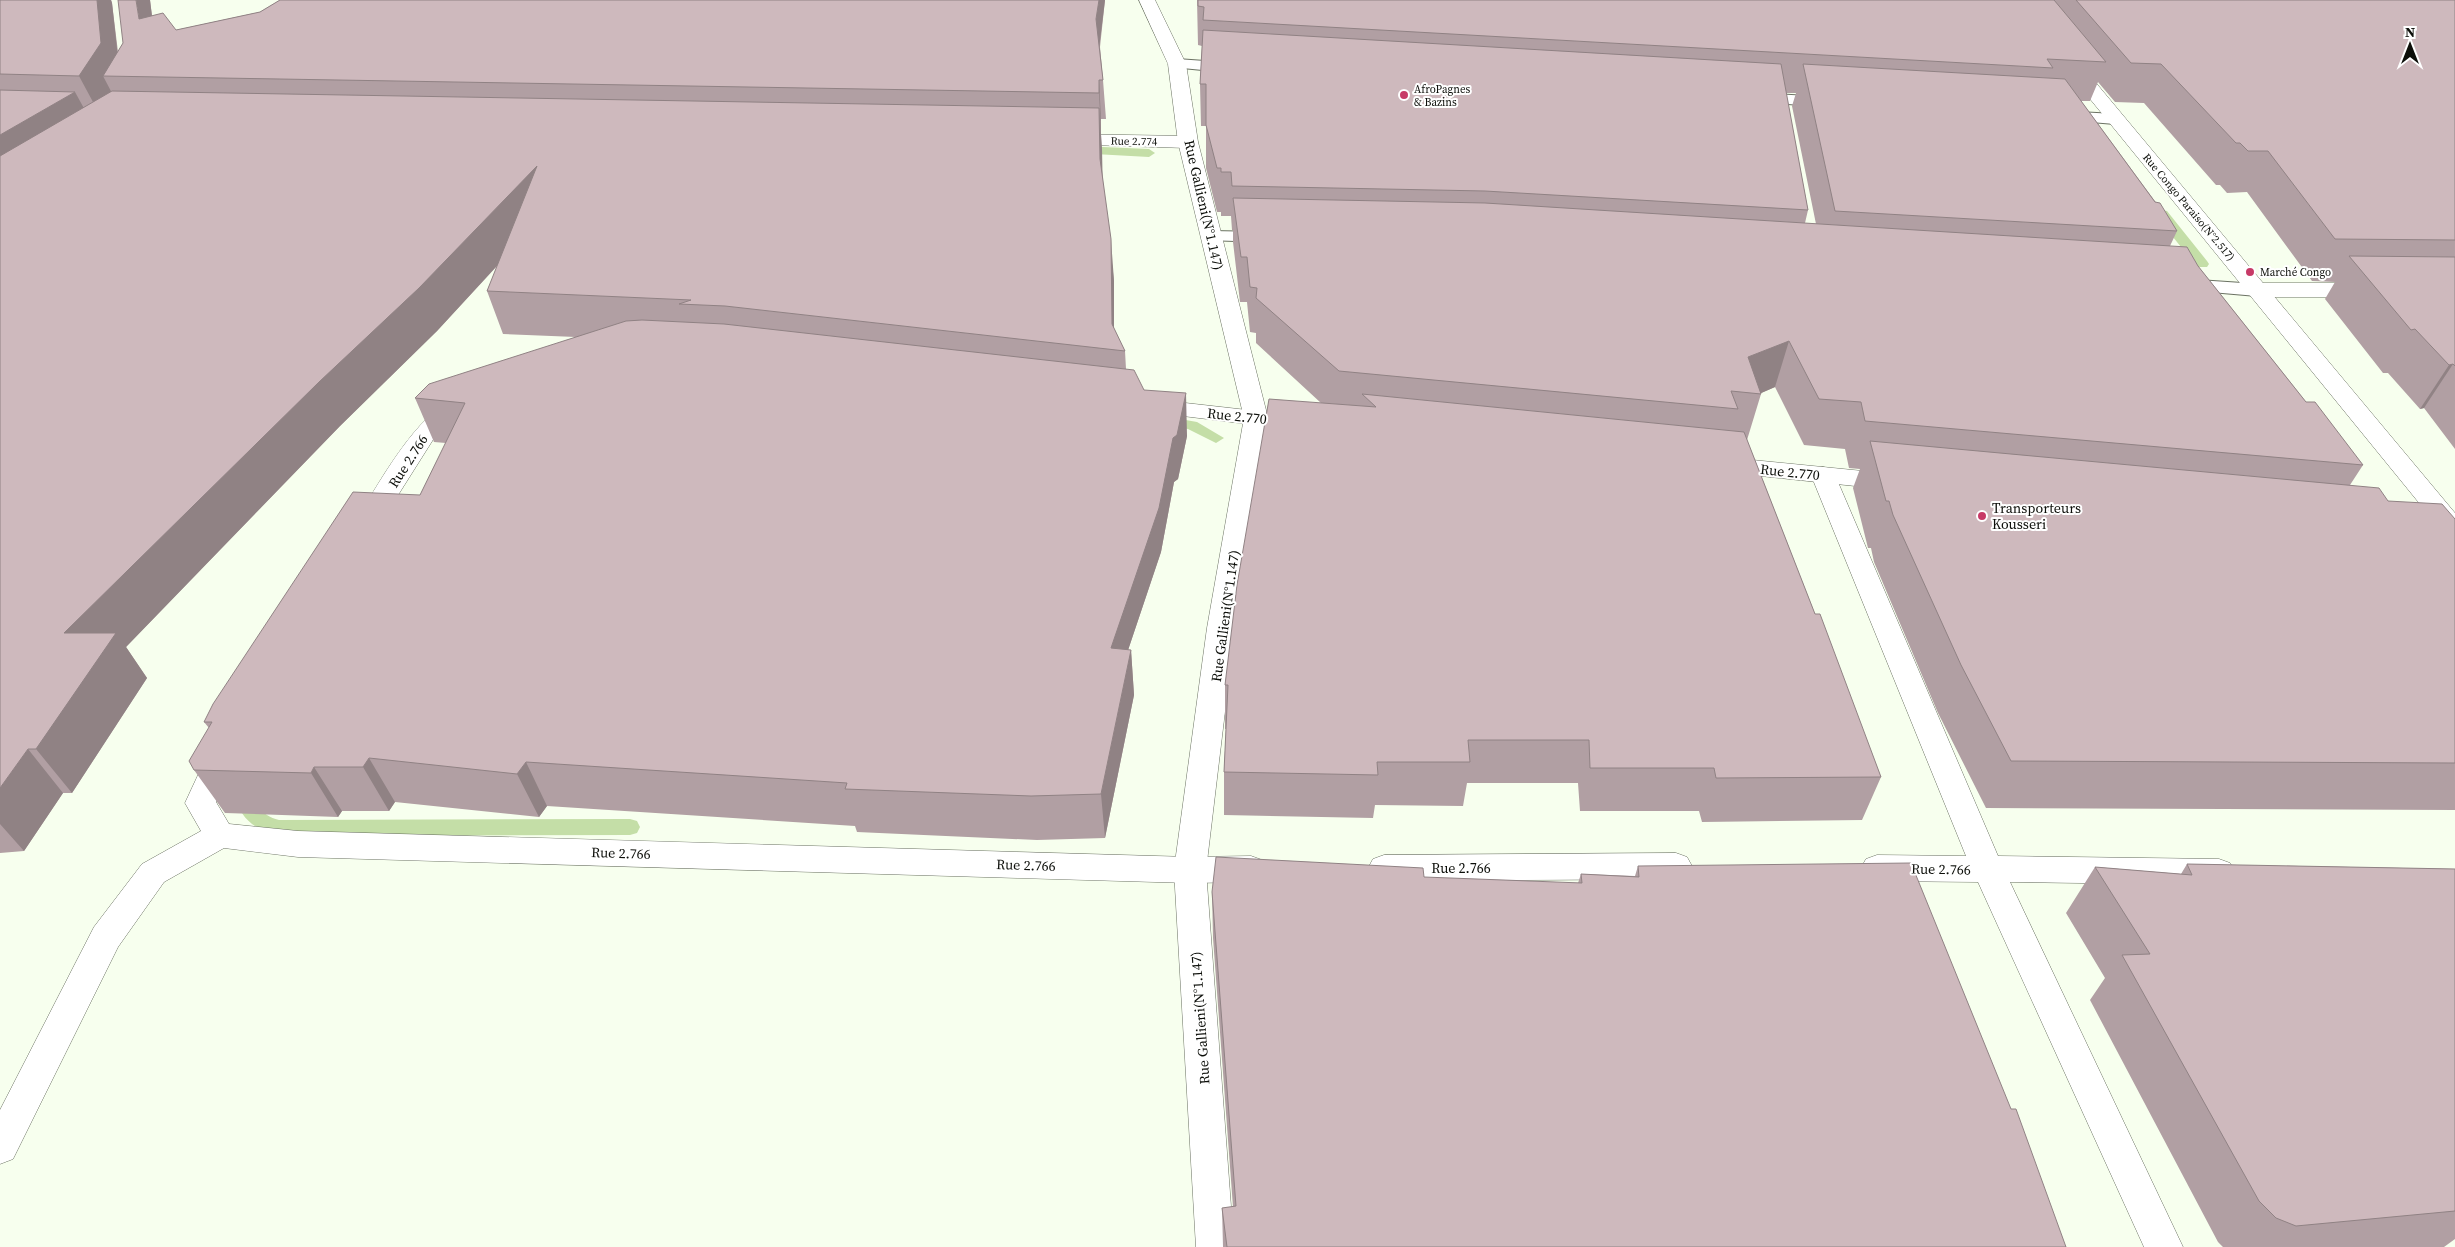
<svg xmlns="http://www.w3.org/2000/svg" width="2455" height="1247" font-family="'Source Serif 4',serif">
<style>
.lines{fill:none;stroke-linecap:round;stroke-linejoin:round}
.stream{fill:#c4dea7;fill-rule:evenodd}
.lane-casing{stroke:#6b7263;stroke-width:2}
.street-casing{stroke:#6b7263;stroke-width:1}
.secondary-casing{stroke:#6b7263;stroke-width:1}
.lane{fill:#fff;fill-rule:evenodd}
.street{fill:#fff;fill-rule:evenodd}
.secondary{fill:#fff;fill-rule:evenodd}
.wall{fill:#b19fa3;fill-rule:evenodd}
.shaded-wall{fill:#908284}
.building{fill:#ceb9bd;stroke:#908284}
.poi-dot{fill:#c73a67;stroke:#fff;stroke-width:2}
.labels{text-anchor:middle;stroke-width:4;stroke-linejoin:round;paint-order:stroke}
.far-poi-label{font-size:11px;fill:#0c0e09;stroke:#fff;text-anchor:start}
.far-street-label{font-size:11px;fill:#0c0e09;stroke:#fff}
.street-label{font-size:14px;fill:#0c0e09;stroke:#fff}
.poi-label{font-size:14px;fill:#0c0e09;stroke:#fff;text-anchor:start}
</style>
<rect width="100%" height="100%" fill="#f7ffee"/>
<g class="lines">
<path class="stream" d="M1080,146L1149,149L1155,153L1149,157L1076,153L1074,150Z
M2162,210L2167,211L2207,261L2209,264L2207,267H2197L2157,217L2155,214Z
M1163,416L1197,422L1224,438L1216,443L1188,429L1158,424L1155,421L1158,418Z
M245,786L252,789C260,804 258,815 279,820L630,819L637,821L640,827L637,833L630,835L279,836C256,830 239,819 235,794L238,789Z"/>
<defs>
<path id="lane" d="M1177,59L1233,63L1241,68L1233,73L1172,67L1169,64L1172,61Z
M1756,93L1827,97L1835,102L1827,107L1750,101L1748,98L1750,95Z
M2060,111L2115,114L2121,116L2123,119L2121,122L2115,124L2054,119L2052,116L2054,113Z
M1211,231L1266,232L1272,233L1275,237L1272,241L1266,242L1205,240L1202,236L1205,232Z
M2183,279L2257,284L2264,286L2266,290L2264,294L2257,296L2176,289L2174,285L2176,281Z"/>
<path id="street" d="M1064,134L1188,136L1195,138L1198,142L1195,146L1188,148L1057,144L1054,140L1057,136Z
M2257,283H2366L2374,285L2377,290L2374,295L2366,297H2257L2249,295L2246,290L2249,285Z
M457,399L465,401L469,406L436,435L376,530L367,533L358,530L354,524C375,490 418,409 457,399Z
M1150,399L1256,411L1264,413L1268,418L1264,423L1256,425L1142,411L1138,406L1142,401Z
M1823,467L1832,469L1835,475L1998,856L2219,859L2230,863L2235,872L2230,881L2219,885L2010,882L2183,1247H2144L1978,882L1877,881L1866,877L1861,868L1866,859L1877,855L1966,856L1811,475L1814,469Z
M222,744L233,747L237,755L216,802L229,824L298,831L1190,857L1251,856L1262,860L1267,869L1262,878L1251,882L1190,883L298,857L224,848L164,882L118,947L13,1159L0,1164V1110L94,927L142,864L201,831L185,803L211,747Z
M1676,853L1687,857L1692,866L1687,875L1676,879L1384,881L1373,877L1368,868L1373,859L1384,855Z"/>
<path id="secondary" d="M1139,0H1155L1186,64L1198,142L1268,418L1235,628L1206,870L1234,1247H1196L1174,870L1207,628L1244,418L1178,142L1168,64Z
M2070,58L2076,59L2455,513V539L2446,536L2064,67L2061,63L2064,59Z
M1722,457L1893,474L1902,476L1906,482L1902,488L1893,490L1713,471L1710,465L1713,459Z"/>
</defs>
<use href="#lane" class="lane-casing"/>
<use href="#street" class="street-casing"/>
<use href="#secondary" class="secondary-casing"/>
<use href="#lane" class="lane"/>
<use href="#street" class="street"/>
<use href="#secondary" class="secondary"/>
</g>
<path class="wall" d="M0,0H111L112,3L118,52L150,0L152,16L176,30L260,12L280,0H1105L1100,47L1103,80L1106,119H1101V133L1102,174L1114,281V329L1125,351L1126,369L1144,390L1187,436L1178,479L1174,482L1161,552L1128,650H1131L1134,695L1105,838L1037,840L857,832L855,826L547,806L539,817L395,802L389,811H342L338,817L225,813L194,770L209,728L204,722L420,495L446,443L434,442L415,398L576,337L503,334L487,291L498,265L437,331L340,426L126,647L147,678L72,793H63L24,851L0,853Z
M1197,0H2455V449L2424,408L2420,409L2388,373H2383L2325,299L2335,282L2312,281L2247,192L2227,193L2220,185H2216L2144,103L2115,102L2098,82L2090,101H2081L2177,231L2170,246L2198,266L2306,402L2363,465L2350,485L2388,501L2455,519V810L1986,808L1938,713L1874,562L1871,548H1868L1853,488L1860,469L1849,468L1845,449L1804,445L1775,387L1761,393V394L1747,440L1815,614L1881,777L1862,820L1702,822L1699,811H1580L1578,783H1467L1463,806L1375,805L1373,818L1224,815V772L1226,729H1225V685L1321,403L1256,343V333L1250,332L1247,302H1240L1233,242V230H1232L1231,216H1221V212H1217L1206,168V126H1201L1200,84L1202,46L1198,45ZM1786,93H1796L1792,106L1816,224L1805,223L1808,210Z
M2187,864L2455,869V1239L2444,1247H2223L2218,1242L2090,1000L2105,978L2066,913L2095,867L2181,874Z
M1638,866L2066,1247H1223L1222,1208L1233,1207L1213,938L1212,892L1578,883L1581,874L1635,876Z"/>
<path class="shaded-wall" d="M97,0H111L112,3L120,76H103L113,95L100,115L79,76Z
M136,0H150L157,57L139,19Z
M1099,0H1105L1098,57L1096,19Z
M1099,80L1101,119V133L1099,93Z
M75,92L97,132L0,190V135Z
M1099,108L1102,148L1103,200L1100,159Z
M537,166L551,207L437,331L340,426L126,647L147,678L72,793L36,749L64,633Z
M1111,239L1114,281V350L1112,324Z
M1789,341L1775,387L1759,394L1748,357Z
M2453,364L2424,408L2420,409L2449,365Z
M1186,393L1187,436L1178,479L1174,482L1161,552L1114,692L1111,648Z
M1131,650L1134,695L1105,838L1101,794Z
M28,749L63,793L24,851L0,824V788Z
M369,758L395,802L389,811L363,767Z
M526,762L547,806L539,817L517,774Z
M314,767L342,811L338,817L311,773Z"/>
<path class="building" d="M0,0H97L101,43L79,76L0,74Z
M118,0H136L139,19L163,13L176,30L260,12L280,0H1099L1096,19L1103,80H1099V93L103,76L123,43Z
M1198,0H2054L2106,62L2047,59L2053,68L1203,20L1204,7L1198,6Z
M2076,0H2455V240L2335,239L2268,151H2248L2240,143H2236L2161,64L2131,63Z
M1203,30L1781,64L1808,210L1485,191L1232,186L1231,172H1221V168H1217L1206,125V84H1200Z
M1803,64L2065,79L2155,202L2160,203L2177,231L1835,211Z
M0,90L75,92L0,135Z
M112,91L1099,108L1100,159L1111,239L1112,324L1125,351L725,306L679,304L691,300L487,291L537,166L419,288L319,382L64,633H116L36,749H28L0,788V156Z
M1233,198L1485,203L2187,247L2198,266L2306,402H2315L2363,465L1865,421L1861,402L1819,399L1789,341L1748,357L1761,394L1731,391L1738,409L1339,371L1256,298L1257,288L1250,287L1247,257H1241Z
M2349,256L2455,257V366L2453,364L2449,365L2415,329L2411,330Z
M642,320L724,324L1134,370L1144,390L1186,393L1177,435L1173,438L1159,508L1111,648L1131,650L1101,794L1031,796L845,789L847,783L526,762L517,774L369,758L363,767H314L311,773L194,770L189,761L212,722H204L213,704L353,492L420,495L465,403L415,398L429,384L626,321Z
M1362,394L1744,432L1815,614H1820L1881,777L1716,778L1714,768H1590L1589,740H1468L1470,762H1377L1378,775L1224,772L1228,685H1225L1237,585L1269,399L1376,407Z
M1870,441L2379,488L2388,501L2442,504L2455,519V763L2011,761L1961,665L1893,515L1889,501H1886Z
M1216,857L1423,868L1424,877L1582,883L1581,874L1639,877L1638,866L1911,863L2011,1109H2016L2066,1247H1227L1222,1208L1236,1206L1212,892Z
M2187,864L2455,869V1211L2296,1226L2276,1218L2259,1201L2122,955L2150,954L2095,867L2192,875Z"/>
<g class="poi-dot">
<circle cx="1404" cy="95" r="5"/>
<circle cx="2250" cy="272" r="5"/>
<circle cx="1982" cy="516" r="5"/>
</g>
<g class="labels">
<g class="far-poi-label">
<text x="1414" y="93">AfroPagnes<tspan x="1414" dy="13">&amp; Bazins</tspan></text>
<text x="2260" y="276">Marché Congo</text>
</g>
<g class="far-street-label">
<text transform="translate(1134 141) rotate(1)" y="4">Rue 2.774</text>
<text transform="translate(2189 207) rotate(50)" y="4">Rue Congo Paraiso(N°2.517)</text>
</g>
<g class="street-label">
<text transform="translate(1204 205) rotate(77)" y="5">Rue Gallieni(N°1.147)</text>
<text transform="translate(1237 416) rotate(6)" y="5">Rue 2.770</text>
<text transform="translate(408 461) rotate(-57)" y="5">Rue 2.766</text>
<text transform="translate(1790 472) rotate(6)" y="5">Rue 2.770</text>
<text transform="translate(1225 616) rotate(-82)" y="5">Rue Gallieni(N°1.147)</text>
<text transform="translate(621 853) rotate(2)" y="5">Rue 2.766</text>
<text transform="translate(1026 865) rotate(2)" y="5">Rue 2.766</text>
<text x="1461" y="873">Rue 2.766</text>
<text transform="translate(1941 869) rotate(1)" y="5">Rue 2.766</text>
<text transform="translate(1200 1018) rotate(-94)" y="5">Rue Gallieni(N°1.147)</text>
</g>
<g class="poi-label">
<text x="1992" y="513">Transporteurs<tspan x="1992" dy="16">Kousseri</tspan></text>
</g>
</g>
<g transform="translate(2410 45)" stroke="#ffffff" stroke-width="4" paint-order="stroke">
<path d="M0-4L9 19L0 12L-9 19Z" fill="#0c0e09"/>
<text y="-8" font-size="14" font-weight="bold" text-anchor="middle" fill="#0c0e09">N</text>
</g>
</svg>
